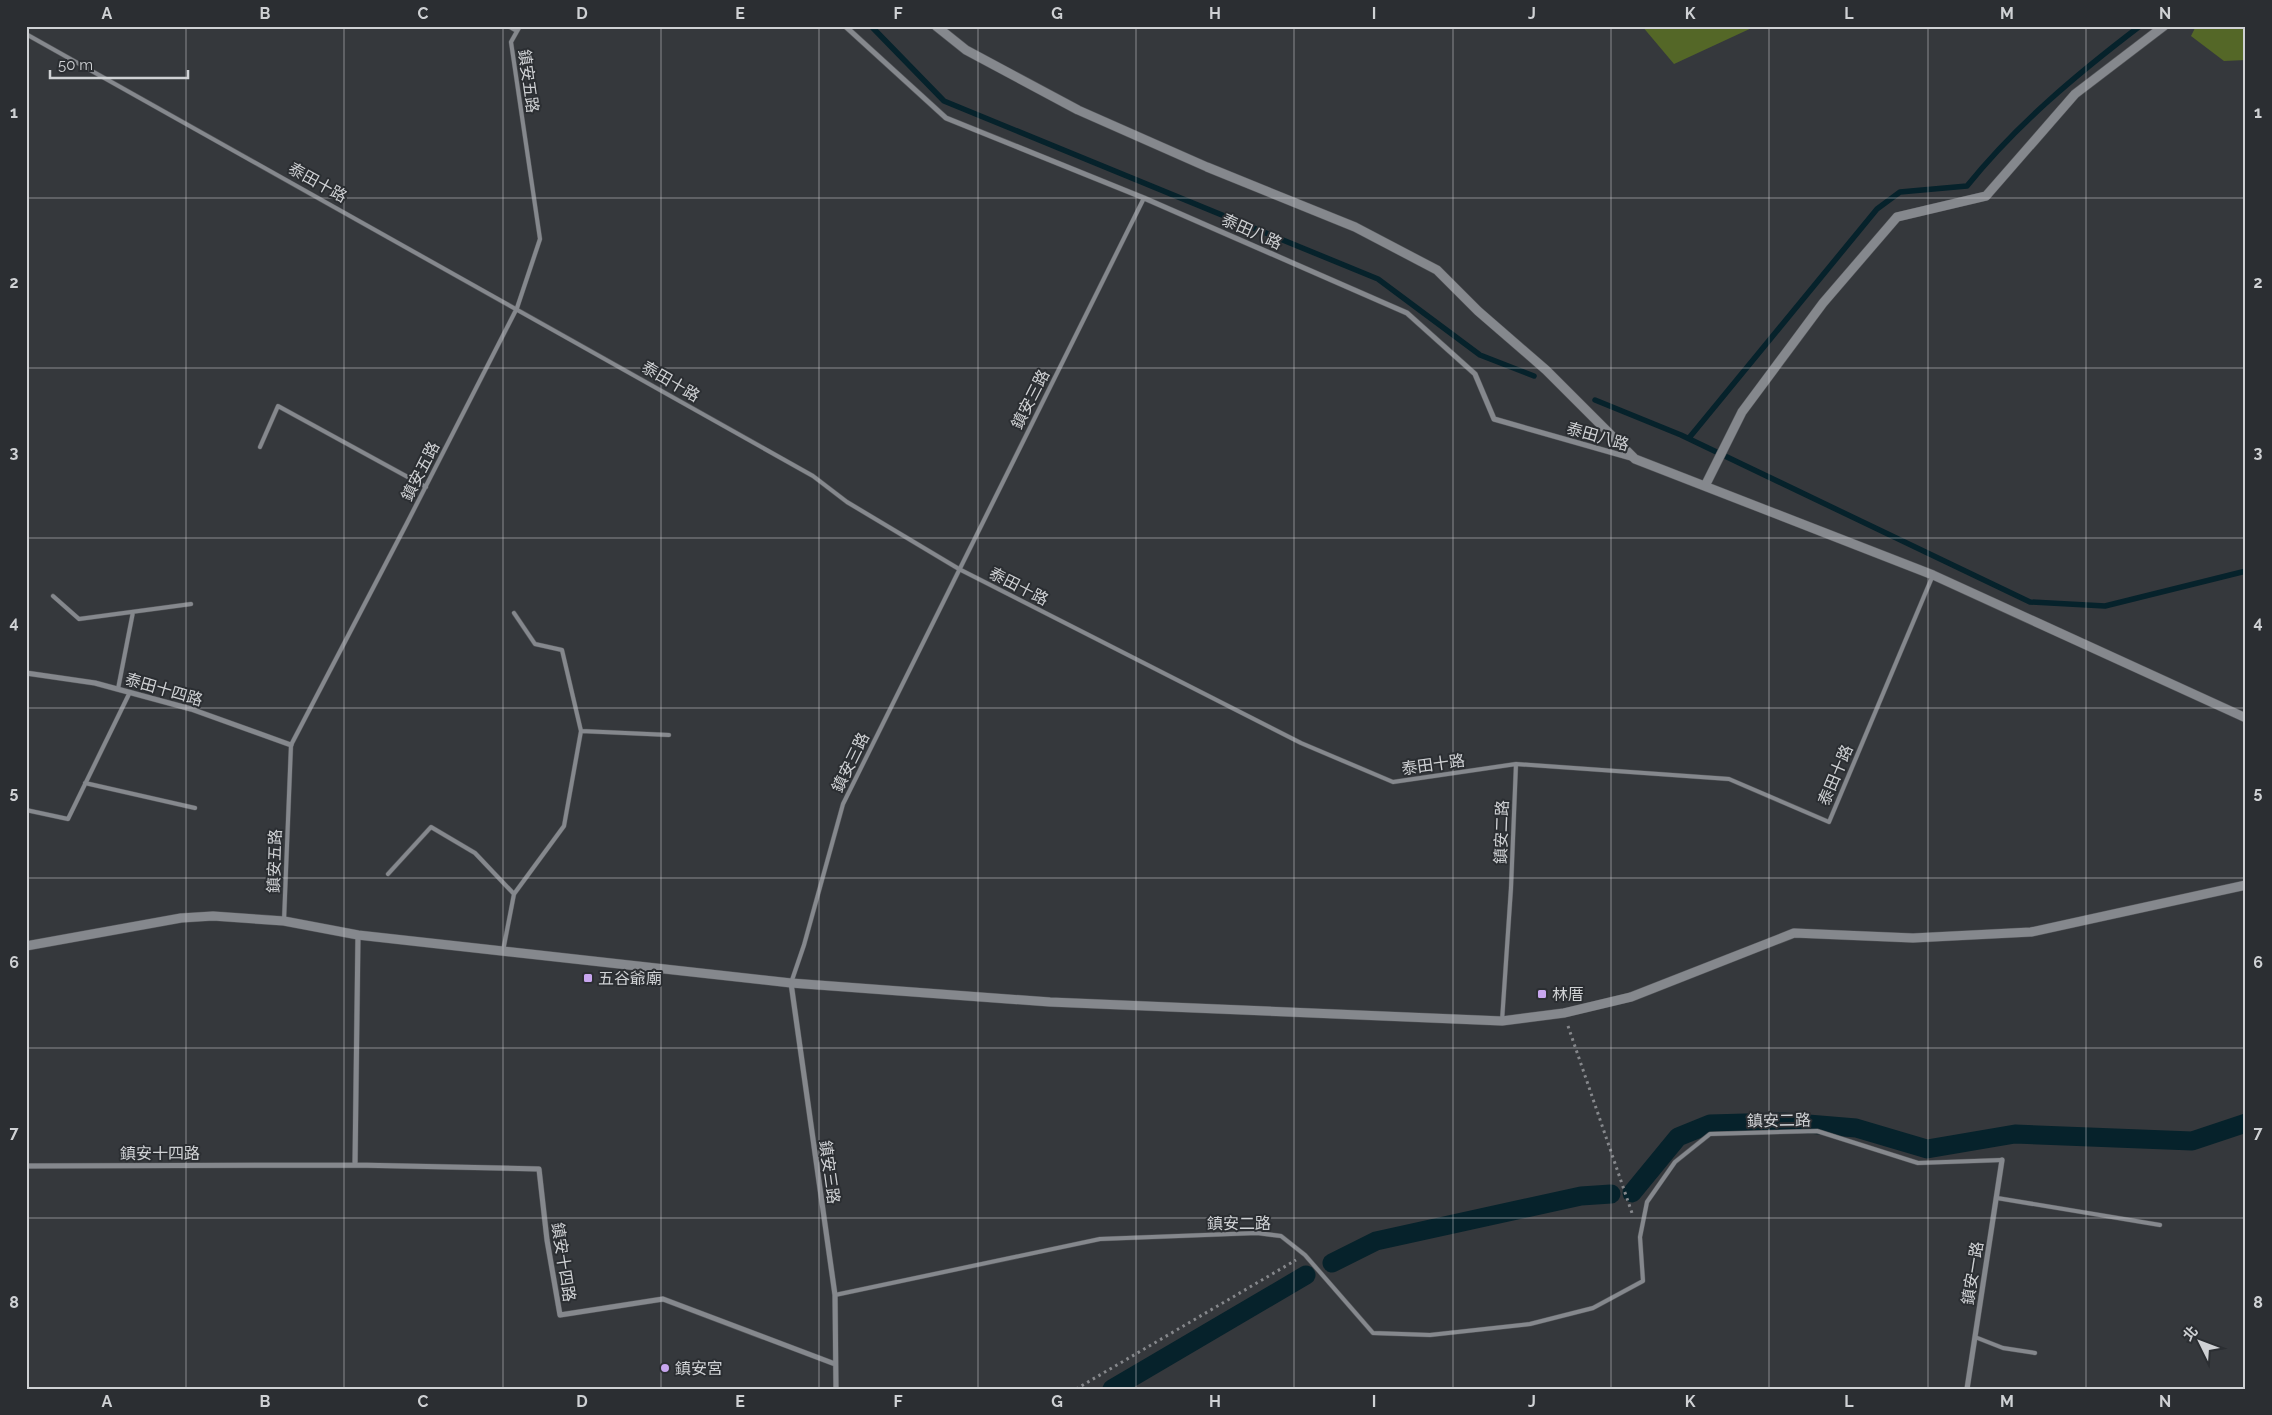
<svg xmlns="http://www.w3.org/2000/svg" width="2272" height="1415" font-family="Raleway,'Noto Sans TC',sans-serif">
<style>
.forest{fill:#546727}
.lines{fill:none;stroke-linecap:round;stroke-linejoin:round}
.stream{stroke:#06222b;stroke-width:5.5}
.canal{stroke:#06222b;stroke-width:19}
.service-casing{stroke:#525458;stroke-width:5}
.minor-casing{stroke:#525458;stroke-width:6}
.tertiary-casing{stroke:#525458;stroke-width:10}
.path{stroke:#86888c;stroke-width:3;stroke-dasharray:2.5 4;stroke-linecap:butt}
.service{stroke:#85888d;stroke-width:4}
.minor{stroke:#85888d;stroke-width:5}
.tertiary{stroke:#85888d;stroke-width:9}
.grid{fill:none;stroke:#cfd1d4;stroke-width:1;stroke-opacity:0.55}
.poi-dot{fill:#c8a6ef;stroke:#2b2e32;stroke-width:2}
.labels{text-anchor:middle;stroke-width:4;stroke-linejoin:round;paint-order:stroke}
.street-label{font-size:16px;fill:#cfd1d4;stroke:#2b2e32}
.poi-label{font-size:16px;fill:#cfd1d4;stroke:#2b2e32;text-anchor:start}
.neatline{fill:none;stroke:#cfd1d4;stroke-width:2}
.grid-label{font-size:16px;text-anchor:middle;font-weight:bold;fill:#cfd1d4}
</style>
<rect width="100%" height="100%" fill="#35383c"/>
<path class="forest" d="M1642,26H1756L1674,64Z
M2196,26H2246V60L2224,61L2191,36Z"/>
<g class="lines">
<path class="stream" d="M871,26L944,101L1378,279L1480,355L1534,376
M1595,400L1681,435L2030,602L2105,606L2246,571
M1689,438L1877,209L1900,192L1967,186C2017,124 2077,74 2140,26"/>
<path class="canal" d="M1632,1193L1678,1137L1710,1124L1784,1122L1856,1128L1927,1149L2015,1134L2192,1141L2246,1123
M1332,1263L1376,1241L1581,1196L1611,1194
M1112,1389L1306,1275"/>
<defs>
<path id="service" d="M508,26L517,31
M26,34L813,476L847,502L959,569L1301,743L1393,782L1516,764L1729,779L1829,822L1933,575
M260,447L278,406L426,487
M53,596L79,619L191,604
M118,689L133,612
M581,731L669,735
M85,783L195,808
M26,810L68,819L130,692
M388,874L431,827L475,853L514,894
M284,921L291,745L407,523L517,308L540,239L511,42L520,26
M503,951L514,894L564,826L581,731L562,650L535,644L514,613
M791,983L804,945L843,804L1144,198
M1502,1021L1511,888L1516,764
M1997,1198L2160,1225
M835,1295L1100,1239L1257,1233L1281,1236L1305,1255L1373,1333L1430,1335L1530,1324L1593,1308L1643,1281L1640,1237L1647,1202L1675,1162L1710,1134L1817,1131L1918,1163L2002,1160
M1975,1337L2003,1348L2035,1353"/>
<path id="minor" d="M845,26L946,118L1144,198L1407,313L1475,374L1494,419L1631,458
M26,673L95,683L191,709L291,745
M791,983L835,1295L836,1389
M355,1165L539,1169L547,1240L560,1315L663,1299L835,1364
M26,1166L355,1165L358,935
M1967,1389L2002,1160"/>
<path id="tertiary" d="M936,26L966,50L1078,110L1207,167L1355,227L1437,270L1478,311L1546,370L1635,459L1933,575L2246,718
M1705,486L1742,412L1823,303L1897,217L1986,196L2075,94L2164,26
M26,946L181,918L213,916L284,921L358,935L791,983L1050,1002L1502,1021L1564,1013L1631,997L1794,933L1913,938L2031,932L2246,885"/>
</defs>
<use href="#service" class="service-casing"/>
<use href="#minor" class="minor-casing"/>
<use href="#tertiary" class="tertiary-casing"/>
<path class="path" d="M1568,1026L1633,1216
M1076,1389L1296,1260"/>
<use href="#service" class="service"/>
<use href="#minor" class="minor"/>
<use href="#tertiary" class="tertiary"/>
</g>
<path class="grid" d="M186,26V1389M344,26V1389M503,26V1389M661,26V1389M819,26V1389M978,26V1389M1136,26V1389M1294,26V1389M1453,26V1389M1611,26V1389M1769,26V1389M1928,26V1389M2086,26V1389M26,198H2246M26,368H2246M26,538H2246M26,708H2246M26,878H2246M26,1048H2246M26,1218H2246"/>
<g class="poi-dot">
<rect x="583" y="973" width="10" height="10" rx="2.5"/>
<rect x="1537" y="989" width="10" height="10" rx="2.5"/>
<circle cx="665" cy="1368" r="5"/>
</g>
<g class="labels">
<g class="street-label">
<text transform="translate(529 81) rotate(82)" y="6">鎮安五路</text>
<text transform="translate(318 182) rotate(29)" y="6">泰田十路</text>
<text transform="translate(1252 231) rotate(24)" y="6">泰田八路</text>
<text transform="translate(671 381) rotate(30)" y="6">泰田十路</text>
<text transform="translate(1030 399) rotate(-63)" y="6">鎮安三路</text>
<text transform="translate(1598 436) rotate(16)" y="6">泰田八路</text>
<text transform="translate(420 471) rotate(-63)" y="6">鎮安五路</text>
<text transform="translate(1019 586) rotate(27)" y="6">泰田十路</text>
<text transform="translate(164 689) rotate(16)" y="6">泰田十四路</text>
<text transform="translate(850 762) rotate(-64)" y="6">鎮安三路</text>
<text transform="translate(1433 764) rotate(-8)" y="6">泰田十路</text>
<text transform="translate(1835 775) rotate(-67)" y="6">泰田十路</text>
<text transform="translate(1501 832) rotate(-88)" y="6">鎮安二路</text>
<text transform="translate(274 861) rotate(-88)" y="6">鎮安五路</text>
<text transform="translate(1779 1120) rotate(-1)" y="6">鎮安二路</text>
<text x="160" y="1159">鎮安十四路</text>
<text transform="translate(830 1172) rotate(82)" y="6">鎮安三路</text>
<text x="1239" y="1229">鎮安二路</text>
<text transform="translate(564 1262) rotate(81)" y="6">鎮安十四路</text>
<text transform="translate(1972 1273) rotate(-81)" y="6">鎮安一路</text>
</g>
<g class="poi-label">
<text x="598" y="984">五谷爺廟</text>
<text x="1552" y="1000">林厝</text>
<text x="675" y="1374">鎮安宮</text>
</g>
</g>
<rect width="2272" height="1415" fill="none" stroke="#2b2e32" stroke-width="55"/>
<g transform="translate(2200 1342) rotate(312)" stroke="#2b2e32" stroke-width="4" paint-order="stroke">
<path d="M0-4L9 19L0 12L-9 19Z" fill="#cfd1d4"/>
<text y="-8" font-size="14" font-weight="bold" text-anchor="middle" fill="#cfd1d4">北</text>
</g>
<path d="M50 70v8h138v-8" fill="none" stroke="#cfd1d4" stroke-width="2.5"/>
<text x="58" y="70" font-size="15" fill="#cfd1d4" stroke="#2b2e32" stroke-width="4" paint-order="stroke">50 m</text>
<rect x="28" y="28" width="2216" height="1360" class="neatline"/>
<g class="grid-label">
<text x="107" y="19">A</text>
<text x="265" y="19">B</text>
<text x="423" y="19">C</text>
<text x="582" y="19">D</text>
<text x="740" y="19">E</text>
<text x="898" y="19">F</text>
<text x="1057" y="19">G</text>
<text x="1215" y="19">H</text>
<text x="1374" y="19">I</text>
<text x="1532" y="19">J</text>
<text x="1690" y="19">K</text>
<text x="1849" y="19">L</text>
<text x="2007" y="19">M</text>
<text x="2165" y="19">N</text>
<text x="14" y="118">1</text>
<text x="2258" y="118">1</text>
<text x="14" y="288">2</text>
<text x="2258" y="288">2</text>
<text x="14" y="458">3</text>
<text x="2258" y="458">3</text>
<text x="14" y="628">4</text>
<text x="2258" y="628">4</text>
<text x="14" y="798">5</text>
<text x="2258" y="798">5</text>
<text x="14" y="968">6</text>
<text x="2258" y="968">6</text>
<text x="14" y="1138">7</text>
<text x="2258" y="1138">7</text>
<text x="14" y="1308">8</text>
<text x="2258" y="1308">8</text>
<text x="107" y="1407">A</text>
<text x="265" y="1407">B</text>
<text x="423" y="1407">C</text>
<text x="582" y="1407">D</text>
<text x="740" y="1407">E</text>
<text x="898" y="1407">F</text>
<text x="1057" y="1407">G</text>
<text x="1215" y="1407">H</text>
<text x="1374" y="1407">I</text>
<text x="1532" y="1407">J</text>
<text x="1690" y="1407">K</text>
<text x="1849" y="1407">L</text>
<text x="2007" y="1407">M</text>
<text x="2165" y="1407">N</text>
</g>
</svg>
